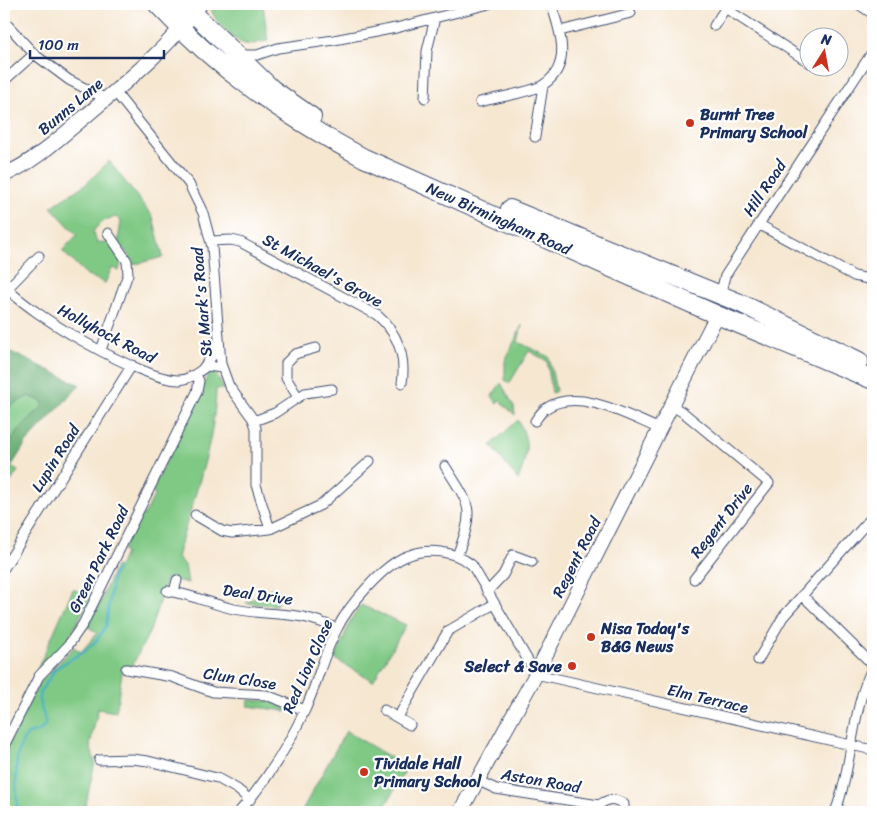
<svg xmlns="http://www.w3.org/2000/svg" width="877" height="816" font-family="Sriracha,sans-serif">
<style>
.green{fill:#80c985;stroke:#4e7c72}
.forest{fill:#68ad72;stroke:#426e68}
.lines{fill:none;stroke-linecap:round;stroke-linejoin:round}
.stream{stroke:#45b1c2;stroke-width:2.5}
.street-casing{stroke:#3c4b6f;stroke-width:11}
.secondary-casing{stroke:#3c4b6f;stroke-width:16}
.primary-casing{stroke:#3c4b6f;stroke-width:18}
.highway-casing{stroke:#3c4b6f;stroke-width:20}
.street{stroke:#fff;stroke-width:9}
.secondary{stroke:#fff;stroke-width:14}
.primary{stroke:#fff;stroke-width:15}
.highway{stroke:#fff;stroke-width:18}
.poi-dot{fill:#c8321e;stroke:#fff;stroke-width:2}
.labels{text-anchor:middle;stroke-width:4.5;stroke-linejoin:round;paint-order:stroke}
.street-label{font-size:16px;fill:#1b2f5e;stroke:#fff}
.poi-label{font-size:16px;font-weight:bold;fill:#1b2f5e;stroke:#fff;text-anchor:start}
</style>
<rect width="100%" height="100%" fill="#fff"/>
<filter id="ink" filterUnits="userSpaceOnUse"><feTurbulence type="fractalNoise" baseFrequency=".02" numOctaves="2"/><feDisplacementMap in="SourceGraphic" scale="10" xChannelSelector="R" yChannelSelector="G"/><feConvolveMatrix kernelMatrix="1 2 1 2 8 2 1 2 1" color-interpolation-filters="sRGB"/></filter>
<filter id="wash" filterUnits="userSpaceOnUse"><feTurbulence type="fractalNoise" baseFrequency=".0096" numOctaves="4" result="noise"/><feDisplacementMap in="SourceGraphic" scale="20" xChannelSelector="R" yChannelSelector="G"/><feGaussianBlur stdDeviation="1.12" result="paint"/><feColorMatrix in="noise" values="0 0 0 0 0 0 0 0 0 0 0 0 0 0 0 0 0 1.4 0 .05"/><feComposite in="paint" operator="in"/></filter>
<g filter="url(#wash)">
<rect width="100%" height="100%" fill="#f6e7d1"/>
<path class="green" d="M211,4H263L268,41C260,41 252,46 245,44C232,40 209,17 211,4Z
M109,161L153,217L163,257L132,265L131,258L118,242L121,221L116,217C105,219 99,223 93,232L97,242L111,243L121,262L119,271L112,268L105,283L87,275L62,251L77,235L51,207L87,183Z
M522,325L518,342L549,357L556,391L552,393L547,361L529,351L509,384L505,380V361Z
M210,371L215,372L224,389H216C215,447 191,502 177,558L185,565L188,583L167,578L150,631L132,666H123L116,712L98,709L90,745L95,762L84,812H4V754L39,683L74,647L81,652L97,633L87,626L98,607L115,566L119,567L125,553L122,551L140,514L144,516L155,494L151,492Z
M501,383L514,406L515,415L499,400L497,403L492,396Z
M29,396L43,402L42,407L15,435L11,467L18,471L10,483L4,479V409Z
M518,420C531,444 527,455 518,480L491,445Z
M271,588L283,594L276,605L246,603Z
M73,589L91,596L69,638L37,670Z
M361,605L406,625L373,681L335,659L351,619Z
M249,700L270,701L293,712L248,706Z
M346,731L407,767L382,812L377,808L374,812H301Z"/>
<path class="forest" d="M5,349L80,385L26,443L11,467C0,441 25,424 42,407L43,402L29,396L4,409Z"/>
<g class="lines">
<path class="stream" d="M17,812C18,788 10,753 28,734L40,731L45,725C47,716 38,707 39,697C40,687 51,679 55,669L86,650L97,640L106,626L113,575L118,569"/>
</g>
</g>
<g filter="url(#ink)">
<g class="lines">
<defs>
<path id="street" d="M858,4L873,14
M725,8L810,63
M4,21L34,54
M714,26L728,4
M560,31L631,13
M241,55H257L278,48L334,40L396,28L489,4
M802,58L810,47
M4,81L34,54L69,80L106,99
M115,92L189,184L203,213L212,247L221,364L229,386L253,419L256,428V485L270,529
M425,98L427,51L435,18
M480,102C494,98 533,92 543,85C573,66 560,30 551,4
M535,137L543,86
M758,224L854,276L873,280
M211,241L231,240L240,242L377,315C398,333 406,357 402,383
M4,285C27,313 145,382 180,380C191,379 198,372 207,366L222,368
M4,292L39,256
M720,295L725,276L873,51
M101,350L128,274L127,261L108,233
M203,368L214,354L218,343
M298,397L286,378V363L295,354L316,348
M672,406L684,413L769,483L694,579
M254,421L275,413L305,393L332,389
M535,421C538,417 541,412 545,409C578,386 628,416 660,429
M445,466C471,507 475,508 457,556
M195,515L222,531L232,533L270,529L321,505L370,461
M4,568L132,365
M167,591C190,594 211,604 234,609C275,617 296,609 337,629
M174,592L177,580
M487,592L503,575L513,555L532,562
M802,595L873,665
M758,660L783,617L873,516
M126,669L172,677L213,692L266,695L305,710
M384,710L410,725
M398,717L448,631L494,604
M4,746L39,676L67,647L83,624L197,392L199,381L196,374
M99,760L132,759L148,761L217,778L237,789L250,800
M479,781L496,789L599,805C609,798 613,798 624,804V812
M239,812C265,783 288,746 305,710C317,684 323,655 337,629C348,606 383,565 407,556C428,547 455,551 472,565L536,674L873,750
M835,812C853,767 851,708 873,667"/>
<path id="secondary" d="M4,175C36,161 60,137 87,115C127,81 167,49 199,6
M460,812L536,674L717,315"/>
<path id="primary" d="M169,17L186,13L199,4"/>
<path id="highway" d="M157,4C219,71 284,115 364,158L717,315L873,380
M184,4L272,89L312,117
M510,209L740,303L859,361"/>
</defs>
<use href="#street" class="street-casing"/>
<use href="#secondary" class="secondary-casing"/>
<use href="#primary" class="primary-casing"/>
<use href="#highway" class="highway-casing"/>
<use href="#street" class="street"/>
<use href="#secondary" class="secondary"/>
<use href="#primary" class="primary"/>
<use href="#highway" class="highway"/>
</g>
</g>
<g class="poi-dot">
<circle cx="690" cy="123" r="5"/>
<circle cx="591" cy="637" r="5"/>
<circle cx="572" cy="666" r="5"/>
<circle cx="364" cy="772" r="5"/>
</g>
<g class="labels">
<g class="street-label">
<text transform="translate(70 106) rotate(-40)" y="6">Bunns Lane</text>
<text transform="translate(764 188) rotate(-56)" y="6">Hill Road</text>
<text transform="translate(499 218) rotate(24)" y="6">New Birmingham Road</text>
<text transform="translate(323 270) rotate(29)" y="6">St Michael's Grove</text>
<text transform="translate(201 302) rotate(-95)" y="6">St Mark's Road</text>
<text transform="translate(107 333) rotate(28)" y="6">Hollyhock Road</text>
<text transform="translate(55 458) rotate(-58)" y="6">Lupin Road</text>
<text transform="translate(721 520) rotate(-52)" y="6">Regent Drive</text>
<text transform="translate(576 557) rotate(-63)" y="6">Regent Road</text>
<text transform="translate(98 559) rotate(-64)" y="6">Green Park Road</text>
<text transform="translate(258 594) rotate(8)" y="6">Deal Drive</text>
<text transform="translate(307 666) rotate(-66)" y="6">Red Lion Close</text>
<text transform="translate(240 678) rotate(9)" y="6">Clun Close</text>
<text transform="translate(708 698) rotate(13)" y="6">Elm Terrace</text>
<text transform="translate(541 780) rotate(10)" y="6">Aston Road</text>
</g>
<g class="poi-label">
<text x="700" y="120">Burnt Tree<tspan x="700" dy="18">Primary School</tspan></text>
<text x="601" y="634">Nisa Today's<tspan x="601" dy="18">B&amp;G News</tspan></text>
<text x="562" y="672" text-anchor="end">Select &amp; Save</text>
<text x="374" y="769">Tividale Hall<tspan x="374" dy="18">Primary School</tspan></text>
</g>
</g>
<rect width="877" height="816" fill="none" stroke="#fff" stroke-width="20"/>
<g transform="translate(824 52) rotate(11)"><circle r="24" fill="#ffffff" stroke="#a4acbf"/>
<path d="M0-4L9 19L0 12L-9 19Z" fill="#c8321e"/>
<text y="-8" font-size="14" font-weight="bold" text-anchor="middle" fill="#1b2f5e">N</text>
</g>
<path d="M30 50v8h134v-8" fill="none" stroke="#1b2f5e" stroke-width="2.5"/>
<text x="38" y="50" font-size="15" fill="#1b2f5e" stroke="#ffffff" stroke-width="4" paint-order="stroke">100 m</text>
</svg>
